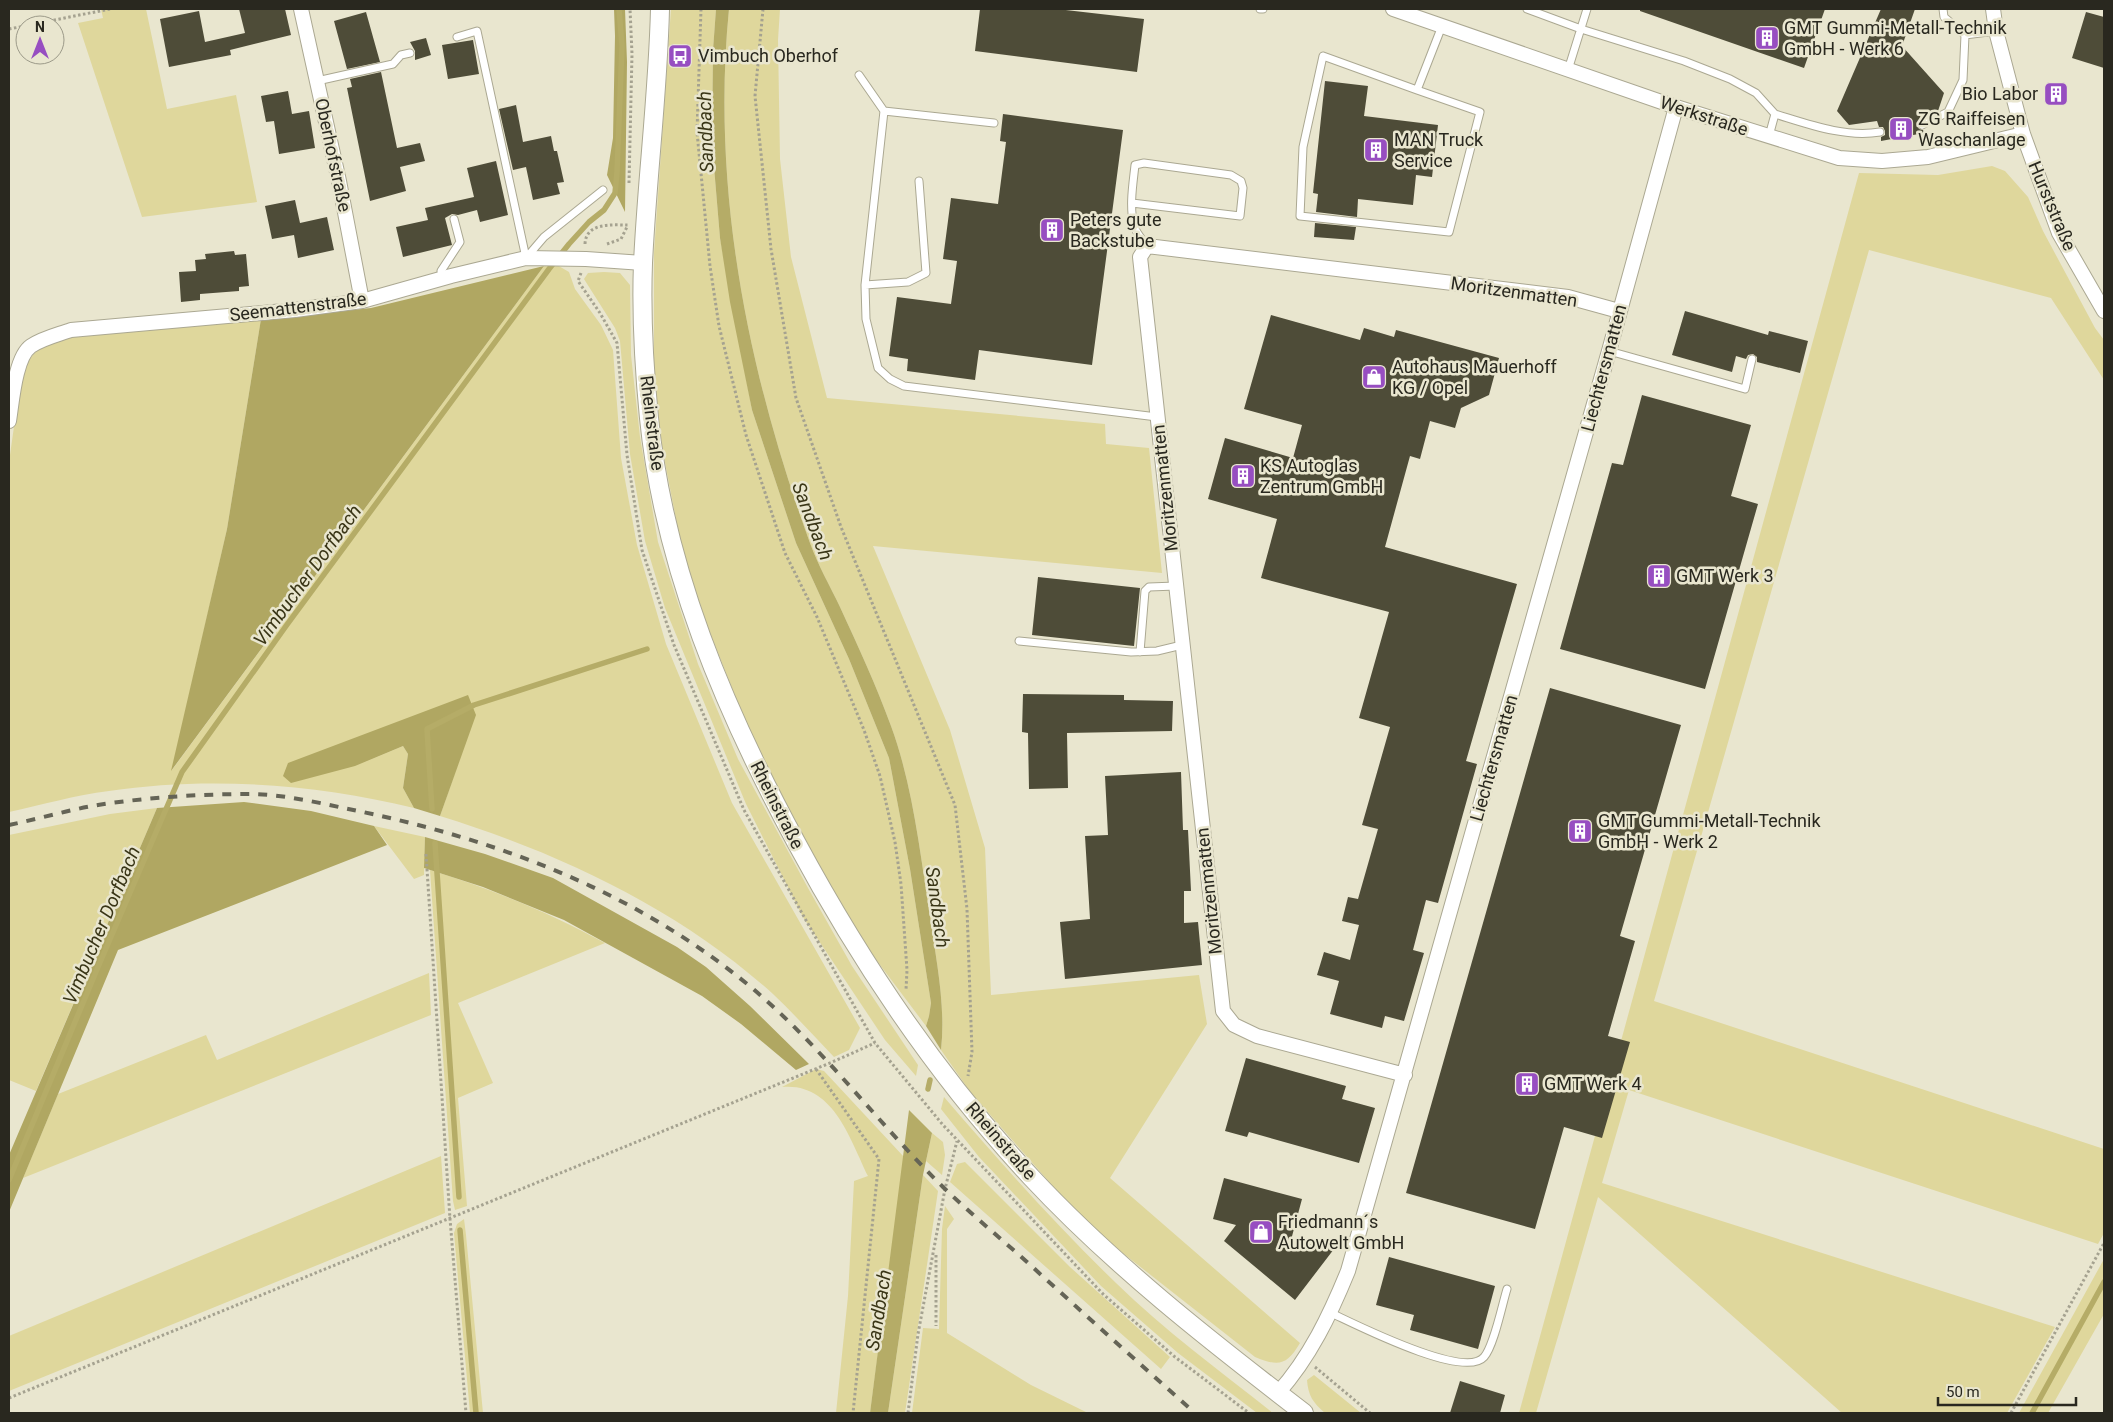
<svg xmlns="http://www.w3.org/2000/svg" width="2113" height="1422" font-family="Roboto,sans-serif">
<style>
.green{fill:#dfd79c}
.forest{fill:#b0a762}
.water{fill:#b5ac67}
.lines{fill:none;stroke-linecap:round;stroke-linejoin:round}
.stream{stroke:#b5ac67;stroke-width:5.5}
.building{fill:#4e4c38}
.service-casing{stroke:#aba892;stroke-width:9}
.minor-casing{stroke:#aba892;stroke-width:16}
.tertiary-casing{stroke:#aba892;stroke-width:20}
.path{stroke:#a5a290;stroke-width:3;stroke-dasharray:2.5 2.5;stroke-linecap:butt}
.service{stroke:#fff;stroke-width:7}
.minor{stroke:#fff;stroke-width:14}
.tertiary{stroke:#fff;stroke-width:18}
.rail{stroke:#656456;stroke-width:4;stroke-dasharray:9 9;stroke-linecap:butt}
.labels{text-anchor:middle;stroke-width:5;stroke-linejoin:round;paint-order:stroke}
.poi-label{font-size:18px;fill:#29281f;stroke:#e9e6cf;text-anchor:start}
.street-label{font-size:18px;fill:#29281f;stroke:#e9e6cf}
.water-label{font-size:19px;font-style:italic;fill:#393516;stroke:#e9e6cf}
</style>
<rect width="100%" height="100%" fill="#e9e6cf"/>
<path class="green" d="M101,9H146L167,109L236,95L257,202L142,217L78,23L103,18Z
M671,9H716L713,50L712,143L720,238L752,410L796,543L849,659L889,758L910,869L931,1003L929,1016L926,1026L862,941L809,849L750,733L700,608L682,550L662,447L654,380V253Z
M729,9H780L778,40L780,159L791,257L827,398L1105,424L1106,444L1149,448L1162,573L873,546L950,730L985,848L991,995L1199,975L1207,1024L1110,1178L1300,1343C1287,1365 1279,1367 1255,1357L1110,1243L1065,1200L971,1093L941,1050C946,1005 936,960 930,916C920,853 913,786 891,726C876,685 858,646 840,607C830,586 818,565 810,543C748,373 711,190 729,9Z
M1992,166L2005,171L2028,197L2043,231L2095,328L2104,340V380L2051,298L1869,250L1654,1001L2104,1149V1233L2098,1244L1629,1090L1602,1183L2055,1327L2007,1413H1842L1598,1197L1536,1413H1519L1859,173L1938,175Z
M557,265L569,272L575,289L601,325L613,350L621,458L637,545L666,644L732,803L860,1028L849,1050L834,1057C814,1036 794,1014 773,994C679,909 560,853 440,816L475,715L355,766L403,746L408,754L403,788L414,808C316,784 209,776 109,791C75,795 42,805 9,812V462L20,384L25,364L39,348L58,339L85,334L261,319L227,529L172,770L544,266Z
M604,272L620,273L630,285L631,355L640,437L658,542L698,664L738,759L808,888L852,966L918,1065L916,1076L885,1040L803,917L746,804L665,608L645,541L630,454L620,341L615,328L584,279L588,273Z
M157,808L36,1091L9,1080V835L110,814Z
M374,826L425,837L424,875L414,879Z
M430,870C491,889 549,912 605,943L458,1003L493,1083L458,1098L467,1206L455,1210L453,1201Z
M429,973L431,1015L23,1178L58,1094L206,1035L217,1060Z
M816,1069L824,1071L904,1157L870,1413H836L848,1296L854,1181L868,1176C850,1139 833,1082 782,1087Z
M944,1097C999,1161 1055,1224 1116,1283C1164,1330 1220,1371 1273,1413H1257L1178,1353L1101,1286L979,1157L941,1109Z
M932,1133L943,1142L945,1155L942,1175L926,1161Z
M441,1156L445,1213L9,1391V1336Z
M965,1162L1070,1267L1170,1357L1161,1369L950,1182L957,1164Z
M923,1175L938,1191L905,1413H888Z
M945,1206L954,1219L947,1229V1333L1031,1385L1088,1413H912L923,1328L939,1329L942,1229Z
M464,1219L466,1235L483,1413H470L454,1233L457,1224Z
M2104,1259V1314L2048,1413H2019Z
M1314,1375L1361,1413H1325C1313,1403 1308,1395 1307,1380Z"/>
<path class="forest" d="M614,9H625L627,62L625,212L607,175L613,138L615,36Z
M544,266L171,771L227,529L261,319L371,308Z
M468,695L476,715L440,816L414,808L403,788L408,754L403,746L355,766L291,783L283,776L288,763Z
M244,802L311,811L374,826L387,845L118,950L9,1212V1155L157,808Z
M425,837L485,854L553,878L677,947L706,967L750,1006L809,1064L796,1070L741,1024L702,996L564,920L483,887L424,868Z"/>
<path class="water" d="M716,9H729C711,190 748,373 810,543C818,565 830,586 840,607C858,646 876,685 891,726C913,786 920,853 930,916C936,960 946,1005 941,1050L926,1026L929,1016L931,1003L910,869L889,758L849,659L796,543L752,410L730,302L720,238L712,143L713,50Z
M909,1110L932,1133L923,1175L888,1413H870Z"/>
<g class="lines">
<path class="stream" d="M432,809L427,729L474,705L647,649
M435,843L459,1197
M928,1089L930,1080
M9,1180L98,967L182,772L286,626L549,269L569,244L589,222L604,210L615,193L617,172L622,46L619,9
M460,1230L476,1413
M2032,1413L2104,1282"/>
</g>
<path class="building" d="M239,9H285L291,35L230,50L231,55L169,67L160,19L199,11L205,42L245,33Z
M980,9H1057L1144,19L1137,72L975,51Z
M1640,9H1825L1804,68L1640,11Z
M1881,9H1915L1902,46L1944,93L1938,111L1920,114L1921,119L1917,125L1919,129L1923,130L1924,133L1881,141V137L1885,135V131L1883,127H1879L1877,121L1849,125L1837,111Z
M366,12L380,62L347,69L334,21Z
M2086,12L2104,17V68L2072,58Z
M426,38L431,55L415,60V51L410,42Z
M473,40L479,74L448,79L442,45Z
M381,72L397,148L420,143L425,161L400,167L406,191L370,201L347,88L352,87L350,79Z
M1325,81L1368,86L1364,116L1438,125L1432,177L1416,175L1413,205L1358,199L1357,217L1316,212L1318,194L1313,193Z
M288,91L292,114L309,111L315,148L279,154L274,121L266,122L261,96Z
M516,105L523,142L551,136L554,151H557L564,182L557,183L560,194L533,200L526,167L513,170L499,109Z
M1003,114L1123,130L1092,365L979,350L975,380L907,371L908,359L889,356L897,297L951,304L957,261L943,259L951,198L998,204L1006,142L1000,141Z
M496,161L508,215L480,222L477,210L458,215L452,214L445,218L452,245L403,257L396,227L428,220L425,208L474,197L467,168Z
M295,200L300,223L327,217L334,250L298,258L294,235L272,239L265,206Z
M1315,223L1356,227L1354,240L1314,237Z
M234,251L235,255L246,254L249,286L239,287V291L200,294V300L181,302L179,272L196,271L195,260L206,259L205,254Z
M1685,311L1768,335L1769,331L1808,341L1800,373L1757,362V357L1753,354L1748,355L1746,359L1736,356L1732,372L1672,355Z
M1271,315L1360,340L1364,328L1394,337L1396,330L1499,358L1489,395L1461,408L1455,428L1430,421L1420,459L1410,456L1385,547L1517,584L1466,761L1477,764L1438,903L1426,900L1413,950L1424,953L1404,1021L1385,1016L1382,1028L1330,1014L1339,981L1317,975L1324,952L1350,960L1359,925L1342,921L1348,897L1358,899L1378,829L1362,825L1390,727L1359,718L1389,612L1261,578L1277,519L1208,499L1225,438L1293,458L1302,425L1244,409Z
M1642,395L1751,425L1731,496L1758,504L1705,689L1560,649L1612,463L1623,465Z
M1038,577L1140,588L1134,646L1032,635Z
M1550,688L1681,725L1620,936L1635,941L1608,1036L1630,1042L1602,1138L1564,1127L1535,1229L1406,1193Z
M1023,694L1124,695V700L1173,701L1172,731L1067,733L1068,788L1029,789L1028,733L1022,732Z
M1181,772L1183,830H1188L1191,891H1184V923L1198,922L1202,965L1065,979L1060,922L1090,919L1085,836L1108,835L1105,776Z
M1246,1058L1346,1086L1342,1099L1375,1108L1359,1163L1249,1132L1247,1137L1225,1131Z
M1224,1178L1302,1199L1291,1240L1334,1249L1295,1300L1224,1241L1236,1225L1213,1219Z
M1389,1257L1495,1286L1478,1349L1410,1330L1414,1315L1376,1305Z
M1460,1381L1505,1395L1500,1413H1450Z"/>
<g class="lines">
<defs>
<path id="service" d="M1260,9H1263
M1527,9L1581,29L1684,61L1730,79L1756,93L1775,114L1769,136
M1943,9L1944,17L1965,35L1996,31
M457,37L477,31L526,258L544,237L603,190
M1568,70L1587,9
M859,75L884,111L865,285L866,319L878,368L890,379L904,386L1157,417
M317,81L393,64L401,55L410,53
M1417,90L1480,112L1449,232L1300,216L1303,147L1323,56L1417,90L1442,26
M884,111L994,123
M1775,114C1808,124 1845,138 1880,132
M1922,125L1948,112L1963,80L1965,35
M1132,203L1240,216L1243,188L1241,181L1231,175L1144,163L1135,165C1133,184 1129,206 1134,226C1136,233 1143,240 1147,246
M442,278L441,271L460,242L454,219
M865,285L908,282L926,273L919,181
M1609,351L1745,389L1752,359
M1019,641L1131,652L1157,651L1182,645
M1140,652L1145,591L1149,587L1176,586
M1331,1313C1355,1324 1464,1380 1484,1357C1494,1346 1502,1305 1507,1289"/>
<path id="minor" d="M301,9L339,181L362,301
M1393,9L1676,107L1839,158L1882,161L1928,157L2023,134
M1993,9L1996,31L2023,134L2059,233L2104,311
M9,421C12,403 15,357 31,346C43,338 57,335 71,330L295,310L362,301L451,276L526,258L586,259L643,263
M1405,1075L1257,1036L1234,1025L1223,1011L1140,257L1147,246L1568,297L1619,311
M1278,1393C1310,1357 1330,1315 1348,1271L1609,351L1676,107"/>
<path id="tertiary" d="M660,9C658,94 647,178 643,263C641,315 644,367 649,418C664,568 725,711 796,842C861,963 938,1077 1031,1177C1113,1265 1209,1340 1304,1413"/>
</defs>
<use href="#service" class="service-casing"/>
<use href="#minor" class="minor-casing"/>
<use href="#tertiary" class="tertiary-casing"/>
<path class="path" d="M701,9L697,132L710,266L719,326L746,435L785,553L817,617L864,730L880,776L895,842L901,884L907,970L906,990
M763,9L755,96L771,249L796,398L841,527L955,805L967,909L972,1052L968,1076
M29,25L110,9
M9,29L25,26
M629,183L632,54L630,9
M585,244C586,222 612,225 628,225
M607,244L621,239L627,227
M581,273L578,281L600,313L617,343L627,455L642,550L674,645L744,810L875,1043L943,1125L1103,1294L1175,1357L1249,1413
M426,854L450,1219L466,1413
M816,1069L879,1159L853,1413
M936,1255V1326
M1315,1367L1370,1413
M9,1398L830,1063L875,1043
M908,1413L918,1334L945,1189L957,1141
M2011,1413L2104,1243"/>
<use href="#service" class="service"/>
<use href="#minor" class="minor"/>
<use href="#tertiary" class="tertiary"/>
<path class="rail" d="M9,825C38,819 68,810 98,805C149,797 202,794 253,794C288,795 324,804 358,811C502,841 638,893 752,988C823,1048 877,1122 943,1187C970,1213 999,1237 1027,1262C1083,1313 1139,1363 1195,1413"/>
</g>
<defs>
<symbol id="building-square" viewBox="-11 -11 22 22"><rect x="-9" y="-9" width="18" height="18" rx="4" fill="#974ec1" stroke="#e9e6cf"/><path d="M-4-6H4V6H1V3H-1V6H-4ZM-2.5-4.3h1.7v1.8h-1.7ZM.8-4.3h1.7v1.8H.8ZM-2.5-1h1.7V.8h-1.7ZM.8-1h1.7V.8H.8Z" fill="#fff"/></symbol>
<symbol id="bus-square" viewBox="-11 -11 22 22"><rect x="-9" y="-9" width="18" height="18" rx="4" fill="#974ec1" stroke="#e9e6cf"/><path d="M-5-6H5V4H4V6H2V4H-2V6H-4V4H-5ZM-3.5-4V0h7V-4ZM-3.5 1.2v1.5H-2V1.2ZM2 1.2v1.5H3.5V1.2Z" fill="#fff"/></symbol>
<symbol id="shop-square" viewBox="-11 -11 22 22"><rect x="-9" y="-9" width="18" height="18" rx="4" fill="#974ec1" stroke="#e9e6cf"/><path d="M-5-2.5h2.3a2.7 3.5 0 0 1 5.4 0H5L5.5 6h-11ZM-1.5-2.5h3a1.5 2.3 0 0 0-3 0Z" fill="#fff"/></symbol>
</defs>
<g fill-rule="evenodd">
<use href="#building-square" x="1753" y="24" width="28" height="28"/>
<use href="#bus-square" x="666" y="42" width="28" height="28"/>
<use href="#building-square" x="2042" y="80" width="28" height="28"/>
<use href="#building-square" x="1887" y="115" width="28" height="28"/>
<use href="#building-square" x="1362" y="136" width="28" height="28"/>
<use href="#building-square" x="1038" y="216" width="28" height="28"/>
<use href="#shop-square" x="1360" y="363" width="28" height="28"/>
<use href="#building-square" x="1229" y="462" width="28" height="28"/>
<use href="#building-square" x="1645" y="562" width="28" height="28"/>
<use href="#building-square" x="1566" y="817" width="28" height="28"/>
<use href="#building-square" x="1513" y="1070" width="28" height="28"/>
<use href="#shop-square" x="1247" y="1218" width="28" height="28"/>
</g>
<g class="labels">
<g class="poi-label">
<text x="1784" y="34">GMT Gummi-Metall-Technik<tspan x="1784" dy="21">GmbH - Werk 6</tspan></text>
<text x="698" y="62">Vimbuch Oberhof</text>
<text x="2038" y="100" text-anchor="end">Bio Labor</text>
<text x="1918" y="125">ZG Raiffeisen<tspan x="1918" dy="21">Waschanlage</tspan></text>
<text x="1394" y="146">MAN Truck<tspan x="1394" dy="21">Service</tspan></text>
<text x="1070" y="226">Peters gute<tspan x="1070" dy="21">Backstube</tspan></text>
<text x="1392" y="373">Autohaus Mauerhoff<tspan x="1392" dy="21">KG / Opel</tspan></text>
<text x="1260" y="472">KS Autoglas<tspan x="1260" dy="21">Zentrum GmbH</tspan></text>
<text x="1676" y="582">GMT Werk 3</text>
<text x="1598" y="827">GMT Gummi-Metall-Technik<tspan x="1598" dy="21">GmbH - Werk 2</tspan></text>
<text x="1544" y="1090">GMT Werk 4</text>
<text x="1278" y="1228">Friedmann´s<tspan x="1278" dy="21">Autowelt GmbH</tspan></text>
</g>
<g class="street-label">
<text transform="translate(1704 116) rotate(18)" y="6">Werkstraße</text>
<text transform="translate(333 155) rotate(78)" y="6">Oberhofstraße</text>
<text transform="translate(2052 206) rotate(67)" y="6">Hurststraße</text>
<text transform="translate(1514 292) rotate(8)" y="6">Moritzenmatten</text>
<text transform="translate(298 307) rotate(-7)" y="6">Seemattenstraße</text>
<text transform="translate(1604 368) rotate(-75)" y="6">Liechtersmatten</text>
<text transform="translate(652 423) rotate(83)" y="6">Rheinstraße</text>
<text transform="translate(1165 488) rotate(-96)" y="6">Moritzenmatten</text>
<text transform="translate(1494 758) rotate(-74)" y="6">Liechtersmatten</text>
<text transform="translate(777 805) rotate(63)" y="6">Rheinstraße</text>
<text transform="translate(1209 891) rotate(-96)" y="6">Moritzenmatten</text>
<text transform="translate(1001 1141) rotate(49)" y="6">Rheinstraße</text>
</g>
<g class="water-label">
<text transform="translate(705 132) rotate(-92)" y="7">Sandbach</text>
<text transform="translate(813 521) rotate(69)" y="7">Sandbach</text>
<text transform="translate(307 575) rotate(-54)" y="7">Vimbucher Dorfbach</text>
<text transform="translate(938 907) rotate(82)" y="7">Sandbach</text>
<text transform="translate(101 925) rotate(-67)" y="7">Vimbucher Dorfbach</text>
<text transform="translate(878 1310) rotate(-81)" y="7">Sandbach</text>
</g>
</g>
<rect width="2113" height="1422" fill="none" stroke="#29281f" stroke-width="20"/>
<g transform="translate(40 40)"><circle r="24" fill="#e9e6cf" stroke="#9c9a89"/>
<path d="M0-4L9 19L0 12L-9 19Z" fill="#974ec1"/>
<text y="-8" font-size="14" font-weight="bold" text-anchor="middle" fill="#29281f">N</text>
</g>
<path d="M1938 1397v8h138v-8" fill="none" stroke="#29281f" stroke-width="2.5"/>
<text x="1946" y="1397" font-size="15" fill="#29281f" stroke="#e9e6cf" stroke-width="4" paint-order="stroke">50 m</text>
</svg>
